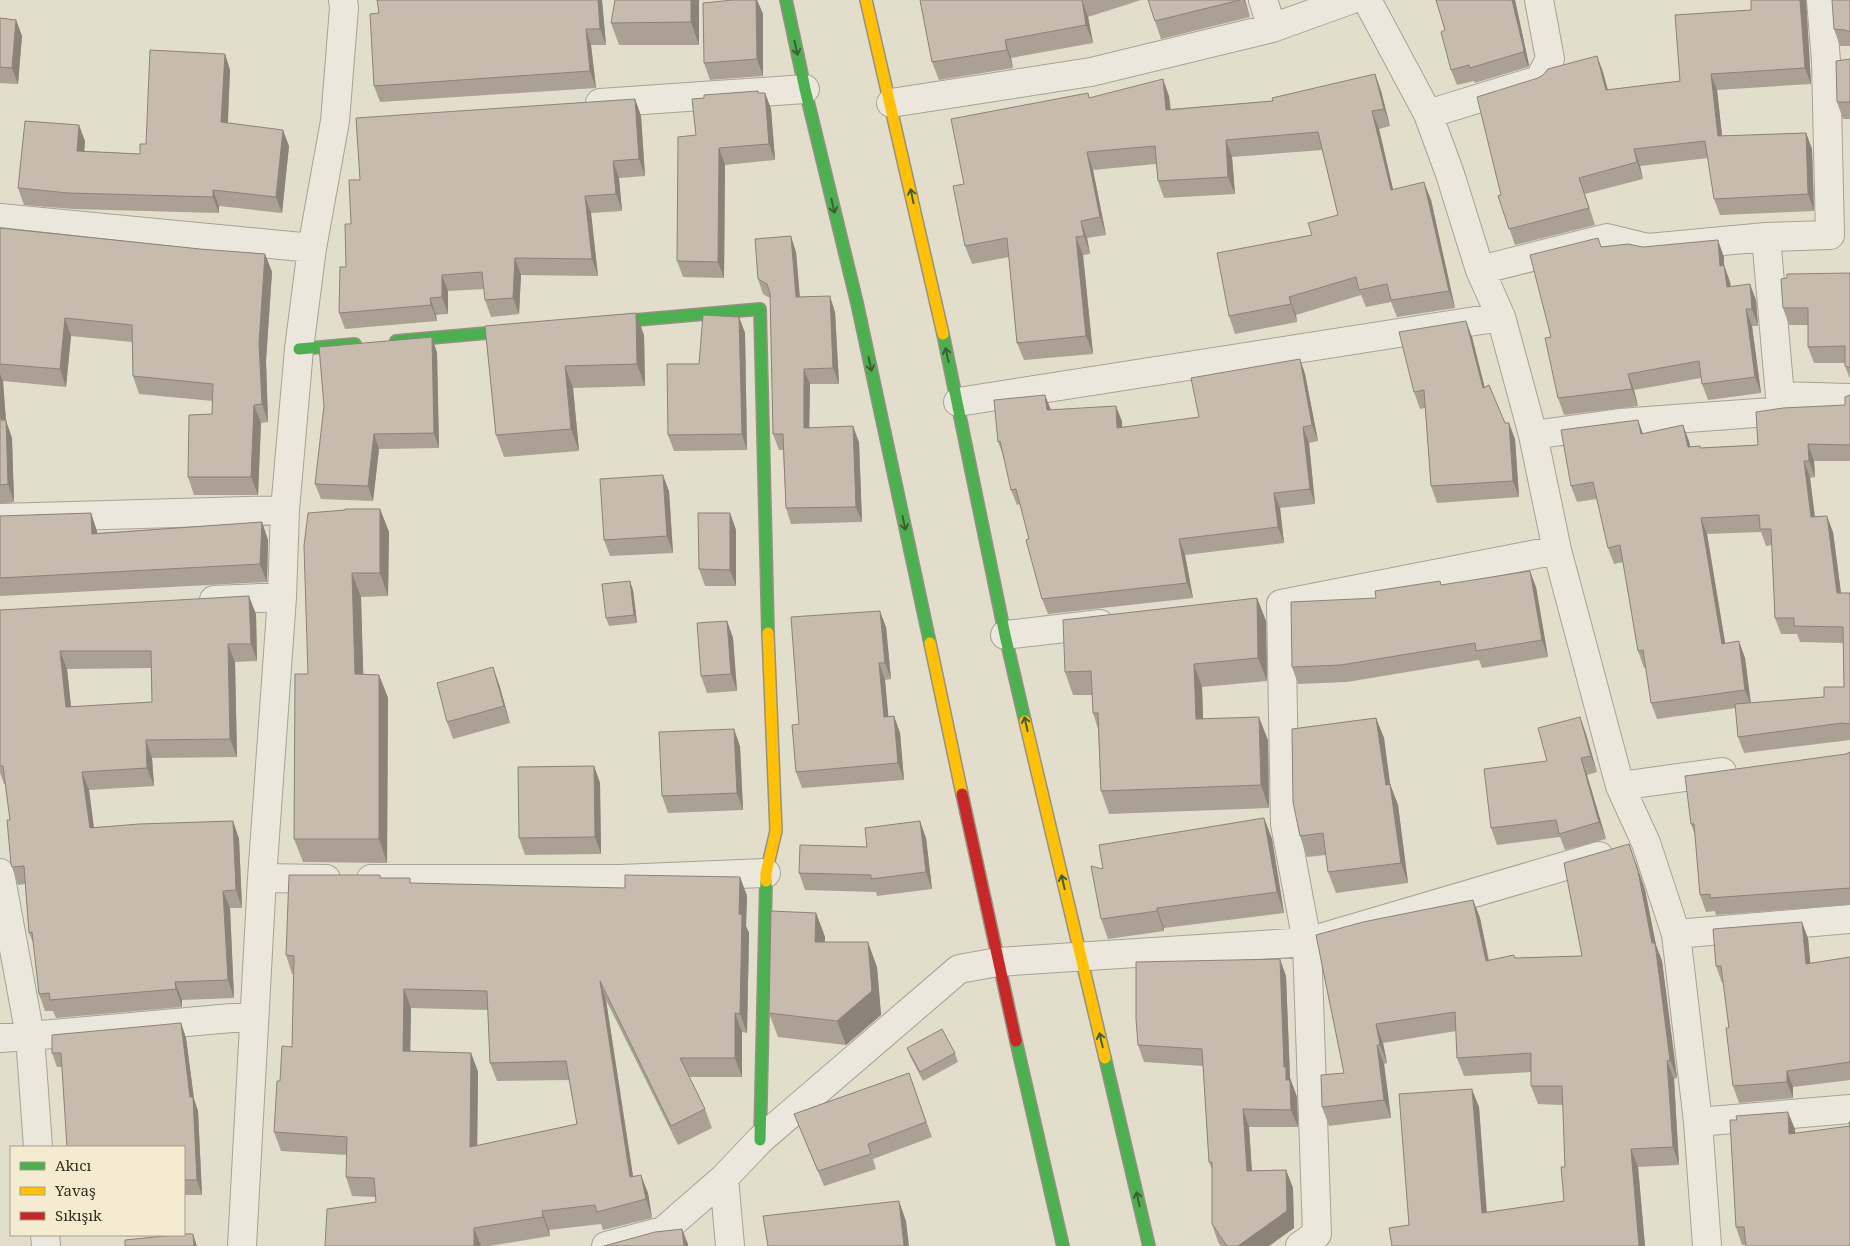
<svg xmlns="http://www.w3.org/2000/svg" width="1850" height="1246" font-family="'Noto Serif',serif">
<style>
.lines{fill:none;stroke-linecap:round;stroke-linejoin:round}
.street-casing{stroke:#a8a295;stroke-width:30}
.fast-casing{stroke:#979184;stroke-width:14}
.slow-casing{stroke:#979184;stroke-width:14}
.jam-casing{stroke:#979184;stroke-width:14}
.street{stroke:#ebe7dd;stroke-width:28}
.fast{stroke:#4caf50;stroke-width:11}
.slow{stroke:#ffc107;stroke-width:11}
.jam{stroke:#c62828;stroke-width:11}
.wall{fill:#aaa194;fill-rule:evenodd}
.shaded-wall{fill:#8b8378}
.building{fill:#c6bbac;stroke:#8b8378;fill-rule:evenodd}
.oneway{stroke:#3f5f31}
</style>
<rect width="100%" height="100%" fill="#e3ddcb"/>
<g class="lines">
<defs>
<path id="street" d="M1263,0L1272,28L1350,0
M1367,0L1428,114L1450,174L1480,270L1501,317L1533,435
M600,103L805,89
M891,103L1091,72L1272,28
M1428,114L1539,80L1550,59L1539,0
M0,218L312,248
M1766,237L1780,396
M1480,270L1607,238L1648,248L1766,237L1830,235L1826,61L1821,0
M958,402L1501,317
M0,518L285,510
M214,600L282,597
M1005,635L1100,624
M1620,786L1722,772
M0,873L30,1036L254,1016
M262,878L326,879
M371,879H620L766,873
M1676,934L1850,919
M0,1038L30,1036L38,1147
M1698,1122L1850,1109
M724,1178L730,1246
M45,1235L46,1246
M242,1246L262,878L282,597L285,510L299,349L312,248L335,121L344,8L343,0
M606,1246L663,1231L724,1178L760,1140L959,969L998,962L1307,942L1599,856
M1300,1246L1317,1234L1307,942L1285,824L1281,604L1557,550
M1707,1246L1698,1122L1676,934L1646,843L1620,786L1557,550L1533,435L1620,423L1783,411L1780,396L1850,398"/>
<path id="fast" d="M786,0L805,89L857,303L930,643
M602,323L760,309L768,633
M943,334L1005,635L1025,721
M396,341L522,330
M299,349L355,344
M1016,1041L1063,1246
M1105,1058L1149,1246
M760,1140L766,881"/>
<path id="slow" d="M866,0L943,334
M930,643L962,794
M1025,721L1105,1058
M766,881V873L776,831L768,633"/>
<path id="jam" d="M962,794L1016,1041"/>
</defs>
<use href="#street" class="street-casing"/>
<use href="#fast" class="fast-casing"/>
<use href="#slow" class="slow-casing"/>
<use href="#jam" class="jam-casing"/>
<use href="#street" class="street"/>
<use href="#fast" class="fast"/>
<use href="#slow" class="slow"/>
<use href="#jam" class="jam"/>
</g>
<path class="wall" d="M377,0H602L606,45H591L596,88L380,102L374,86L379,13Z
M699,0V45H619L611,23Z
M733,0H757L763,14V76L710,80L704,63Z
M920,0H1141L1088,17L1093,43L1011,58L1013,68L939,80L932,62Z
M1148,0H1245L1250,17L1161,39Z
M1436,0H1515L1529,65L1528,67L1475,83L1474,81L1457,85L1451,70L1445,30Z
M1751,0H1806L1811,84L1717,90L1722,136L1806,133L1812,149L1814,211L1720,215L1714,199L1708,158L1640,166L1643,179L1585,194L1595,225L1515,245L1498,196L1501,195L1603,72L1608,90L1680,81L1751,10Z
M1850,0V46H1840L1834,29Z
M0,18L16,20L22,36L18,84L0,83Z
M225,54L230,70L228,123L289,146L282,213L219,206V213L73,209L24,205L18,188L85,141L84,151L140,154L146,144Z
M1850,59V119H1843L1837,102Z
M1375,74L1381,91L1390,126L1379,129L1393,189L1431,200L1455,308L1397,317L1391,302L1366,307L1361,295L1296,315L1297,322L1235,334L1229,316L1312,235L1338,215L1322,150L1232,157L1235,194L1164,198L1158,181L1156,164L1093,170L1106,235L1087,238L1090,254L1083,255L1093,354L1024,360L1017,343L1009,257L972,264L965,246L1089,98L1169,96L1171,109L1273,101Z
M758,91V93H765L771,109L775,160L725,165L724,278L683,277L677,261L696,135L704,98Z
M635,99L641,116L645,176L619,178L622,211L591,213L598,276L521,275L519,314L491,317L485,300L484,289L448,291V314L436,315L437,321L345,329L339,313L346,267L351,224L360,180Z
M0,227L200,249L265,254L272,272L266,361L268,422L261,423L258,495H194L188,477L212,414L213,401L139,394L133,376L132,342L71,336L66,387L3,381L6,421L12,438L14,502L0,504Z
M1602,247H1643L1724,257V265L1730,282L1731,287L1756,300L1758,326H1752L1761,393L1708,400L1702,384L1701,378L1634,390L1638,406L1564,415L1558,398L1551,337Z
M796,252L800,297L835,312L839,384H810L809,428L859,442L862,522L791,524L786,508L783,450H779L773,434L770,298L763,294L758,279Z
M1850,273V379L1845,366V363H1814L1808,347V325H1789L1783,308Z
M739,317L745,333L747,450L674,451L668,435L699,364Z
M485,326L644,335L645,386L573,388L579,451L504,457L496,435Z
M432,337L437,353L439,448L379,449L373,501L321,499L315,484Z
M1472,337L1484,387L1505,423L1515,439L1519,497L1437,503L1431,486L1425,408L1420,409L1414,392Z
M1300,359L1305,374L1318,441L1309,443L1315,504L1280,508L1284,543L1185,555L1193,598L1048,614L1042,599L1029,539L1020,504L1017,505L1011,490L1004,457L998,442L1051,410L1122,421V428L1199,417Z
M1850,395V461H1814L1815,477L1810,478L1815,517L1833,532L1841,593H1850V740L1744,753L1738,737L1736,708L1657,719L1651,703L1646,667L1644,668L1638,651L1623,562L1614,564L1608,548L1597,499L1577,502L1571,486L1638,420L1643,434L1689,441L1690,447L1700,446V448L1758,445L1845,405ZM1761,532L1766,546L1772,545L1775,618L1781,634H1797L1800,642L1843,643L1844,687L1824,697L1751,703L1745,658L1725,643L1707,534Z
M669,491L673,553L610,556L604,540Z
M380,509L389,532L388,596L361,597L363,674L379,675L388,698L387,863L303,862L294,839L308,674Z
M91,513L97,533L262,522L268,540L267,582L0,596V516Z
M730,513L736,530V586H705L699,569Z
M1441,585L1536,587L1548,657L1482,668L1479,660L1347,682L1298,684L1292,667L1376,598Z
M633,590L637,623L609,626L606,618Z
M1257,598L1266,621L1267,681L1202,687L1203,719L1268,740L1269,808L1109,814L1101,791L1098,729L1093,713L1092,695H1073L1065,672Z
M0,610L256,614L257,661L235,662L237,757L152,758L154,786L89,790L94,827L233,821L239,839L242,908H230L234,998L182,1000V1007L56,1018L53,1011H45L39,994L34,945L29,933L25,884L18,885L12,867L10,820L5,784H4L0,773ZM151,668L152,702L71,707L67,669Z
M727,621L733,638L737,691L707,693L701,676Z
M886,627L891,679L885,680L888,716H894L900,733L904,780L802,788L796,772L799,724Z
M499,684L510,723L453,739L447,722Z
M1580,717L1586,734L1597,772L1587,775L1606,839L1565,850L1560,837L1497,845L1491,828L1547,761Z
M1376,718L1384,738L1390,784L1398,805L1408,883L1336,893L1328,872L1326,855L1307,857L1300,836Z
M740,746L743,810L668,813L662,796Z
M1850,752V905L1716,915L1715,911L1706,912L1700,895L1695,835L1691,824Z
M594,766L600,783L601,854L525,855L519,838Z
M1264,818L1272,839L1284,913L1164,928V931L1108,939L1101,919L1103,869Z
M926,838L932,889L877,896L876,892L805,890L799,873L867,847Z
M1636,862L1645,890L1656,945L1662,961L1677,1078L1674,1079L1679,1165L1638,1167L1645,1246L1409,1225L1479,1107L1487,1212L1564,1201L1565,1167L1563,1105L1538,1104L1531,1086V1072L1464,1076L1457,1058L1456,1031L1383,1043L1387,1063L1384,1064L1391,1118L1329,1126L1322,1107L1344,1073L1316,935L1473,900L1480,918L1489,960L1515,958L1582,956Z
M740,877L747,896L746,926L749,933L747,1033L742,1032V1077H689L705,1109L712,1128L678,1145L606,1000L633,1176L648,1193L652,1218L603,1230L601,1224L549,1230L550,1236L489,1246H325L376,1202L375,1197L352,1196L346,1177L347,1155L281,1151L274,1132L280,1081L292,1047L294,974H292L286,955L381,878L412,883L625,888ZM411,1008L488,1010L490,1063L497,1081L569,1080L577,1124L477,1146L478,1072L471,1053L410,1051Z
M816,913L825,937V942L877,967L881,1015L846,1045L778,1037L769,1013Z
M1808,938L1810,963L1850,957V1080L1793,1087V1098L1739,1103L1733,1086L1729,1028L1723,983H1722L1716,966Z
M1286,976L1290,1078L1297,1097L1298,1127H1249L1252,1171L1286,1170L1293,1188L1294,1228L1269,1246H1221L1218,1242L1212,1224V1170L1209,1162L1203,1066L1144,1062L1138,1045Z
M181,1023L186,1038L194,1099L198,1111L202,1195H184V1147L62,1067H57L52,1053Z
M907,1048L955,1053L958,1062L923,1081L910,1056Z
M909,1073L932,1137L873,1159L876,1169L824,1186L800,1129L794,1114Z
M1737,1120L1795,1129V1133L1850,1246L1742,1245L1736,1227Z"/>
<path class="shaded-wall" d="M598,0H602L606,45L600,29Z
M691,0H699V45L691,22Z
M756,0H757L763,14V76L757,59Z
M1082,0L1088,17L1093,43L1086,25Z
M1244,0H1245L1250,17Z
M1512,0H1515L1529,65L1528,67L1523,52Z
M1800,0H1806L1811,84L1805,68Z
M16,20L22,36L18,84L12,68Z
M586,29L591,45L596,88L590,71Z
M1005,40L1011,58L1013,68L1007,50Z
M225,54L230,70L227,138L221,122Z
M1597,56L1603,72L1612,107L1606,90Z
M1375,74L1381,91L1390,126L1384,109Z
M1711,74L1717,90L1724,153L1718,136Z
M1163,79L1169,96L1172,128L1166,110Z
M765,93L771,109L775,160L769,144Z
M635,99L641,116L645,176L639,159Z
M1372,111L1379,129L1397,207L1391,190Z
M79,125L85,141L83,167L77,151Z
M283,130L289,146L282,213L276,197Z
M1806,133L1812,149L1814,211L1808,194Z
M1226,140L1232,157L1235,194L1228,177Z
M719,148L725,165L724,278L718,262Z
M1634,149L1640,166L1643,179L1637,162Z
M1087,152L1093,170L1106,235L1100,217Z
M613,161L619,178L622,211L616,194Z
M1424,182L1431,200L1455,308L1449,291Z
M213,190L219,206V213L213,197Z
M585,196L591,213L598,276L592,259Z
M1081,221L1087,238L1090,254L1084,236Z
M791,236L796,252L801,313L796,297Z
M1076,237L1083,255L1093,354L1086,336Z
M1718,240L1724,257V265L1730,282L1733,304L1720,266Z
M265,254L272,272L266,361L268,422L262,404L259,343Z
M515,258L521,275L519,314L513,298Z
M442,275L448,291V314L442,297Z
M1750,284L1756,300L1758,326L1752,309Z
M830,296L835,312L839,384L833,368Z
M1289,297L1296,315L1297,322L1291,304Z
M430,298L436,315L437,321L431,305Z
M1746,309L1752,326L1761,393L1755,377Z
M636,313L644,335L645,386L637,364Z
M739,317L745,333L747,450L742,434Z
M65,318L71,336L66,387L60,369Z
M1466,321L1472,337L1489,404L1483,388Z
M432,337L437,353L439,448L434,433Z
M1300,359L1305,374L1318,441L1312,425Z
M565,366L573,388L579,451L571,429Z
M804,369L810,384L809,444L804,428Z
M0,374L3,381L6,421L12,438L14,502L8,484L0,406Z
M1628,374L1634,390L1638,406L1632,389Z
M1045,395L1051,410H1047Z
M254,405L261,423L258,495L251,477Z
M1116,406L1122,421L1123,444L1117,428Z
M1638,420L1644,437L1641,434Z
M1509,423L1515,439L1519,497L1513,481Z
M1683,425L1689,441L1694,463L1688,447Z
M853,426L859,442L862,522L856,507Z
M1303,427L1309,443L1315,504L1310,489Z
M374,434L379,449L373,501L368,486Z
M1808,444L1814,461L1815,477L1809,461Z
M1804,461L1810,478L1817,534L1811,517Z
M663,475L669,491L673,553L667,536Z
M1274,493L1280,508L1284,543L1278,527Z
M380,509L389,532L388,596L380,573Z
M91,513L97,531L99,551L92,534Z
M730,513L736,530V586L730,570Z
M1827,516L1833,532L1843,609L1837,593Z
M1701,518L1707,534L1728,660L1722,644Z
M262,522L268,540L267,582L260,564Z
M1179,539L1185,555L1193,598L1187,583Z
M1530,571L1536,587L1548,657L1542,640Z
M352,573L361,597L364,698L355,674Z
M630,581L633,590L637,623L634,615Z
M249,596L256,614L257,661L251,644Z
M1257,598L1266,621L1267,681L1258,658Z
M880,611L886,627L891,679L885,663Z
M727,621L733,638L737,691L731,674Z
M1739,641L1745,658L1751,706L1745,690Z
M228,644L235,662L237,757L230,739Z
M60,651L67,669L73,725L66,707Z
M879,663L885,680L890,734L884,717Z
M1194,664L1202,687L1204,742L1196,719Z
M493,667L499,684L510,723L504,706Z
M379,675L388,698L387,863L379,839Z
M894,716L900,733L904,780L898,763Z
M1259,717L1268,740L1269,808L1261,785Z
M1580,717L1586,734L1597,772L1591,756Z
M1376,718L1384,738L1391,791L1390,784L1398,805L1408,883L1401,863L1386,785Z
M734,729L740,746L743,810L737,793Z
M146,740L152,758L154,786L147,768Z
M1581,758L1587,775L1606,839L1599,822Z
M594,766L600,783L601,854L595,837Z
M82,772L89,790L96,845L90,828Z
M1264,818L1272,839L1284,913L1277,892Z
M233,821L239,839L242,908L236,890Z
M920,821L926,838L932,889L926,872Z
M1629,844L1645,890L1656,945L1662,961L1677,1078L1670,1060L1652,943Z
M740,877L747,896L746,926L749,933L747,1033L740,1014L739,914Z
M223,891L230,908L234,998L228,980Z
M1473,900L1480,918L1492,979L1486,961Z
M1157,908L1164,928V931L1157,911Z
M816,913L825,937L824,966L815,942Z
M1802,922L1808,938L1812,980L1806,964Z
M868,942L877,967L881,1015L846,1045L837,1021Z
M1280,959L1286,976L1290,1078L1297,1097L1298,1127L1291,1110L1284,1067Z
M600,981L606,1000L636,1196L630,1177Z
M175,982L182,1000V1007L176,989Z
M404,989L411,1008L410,1070L403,1051Z
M735,1013L742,1032V1077L735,1058Z
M181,1023L186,1038L194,1099L198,1111L202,1195L197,1180L190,1097Z
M1376,1024L1383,1043L1387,1063L1380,1045Z
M1377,1045L1384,1064L1391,1118L1384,1100Z
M471,1053L478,1072L477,1166L470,1147Z
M1667,1061L1674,1079L1679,1165L1673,1147Z
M1787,1071L1793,1087V1098L1787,1082Z
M1472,1089L1479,1107L1488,1232L1482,1213Z
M1243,1109L1249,1127L1253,1188L1247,1171Z
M1788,1112L1795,1129L1796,1151L1789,1134Z
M1631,1149L1638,1167L1645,1246H1639Z
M1286,1170L1293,1188L1294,1228L1269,1246H1238Z
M641,1175L648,1193L652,1218L646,1199Z
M899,1201L906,1221L909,1246H904Z
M542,1211L549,1230L550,1236L543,1217Z
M474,1228L481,1246H474Z
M682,1229L688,1244V1246H684Z
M193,1234L197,1246H194Z"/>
<path class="building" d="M377,0H598L600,29H586L590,71L374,86L370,14L379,13Z
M615,0H691V22L611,23Z
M733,0H756L757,59L704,63L703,3Z
M920,0H1082L1086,25L1005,40L1007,50L932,62Z
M1148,0H1240L1155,21Z
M1436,0H1512L1524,50L1523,52L1470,68L1469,65L1451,70L1441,32L1445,30Z
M1751,0H1800L1805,68L1711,74L1718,136L1806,133L1808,194L1714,199L1705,141L1634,149L1637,162L1579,178L1589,208L1509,229L1498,196L1501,195L1477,97L1538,78L1543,75L1548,69L1597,56L1606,90L1680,81L1675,15L1751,10Z
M1832,0H1850V32L1845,30L1834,29Z
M0,18L16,20L12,68L0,67Z
M150,50L225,54L221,122L283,130L276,197L213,190V197L68,193L18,188L25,121L79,125L77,151L140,154V144H146Z
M1850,59V102H1837L1836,61Z
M1375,74L1384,109L1372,111L1391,190L1424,182L1449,291L1391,300L1387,284L1359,290L1356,277L1289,297L1291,304L1229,316L1217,253L1312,235L1308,223L1338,215L1318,132L1226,140L1228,177L1158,181L1155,146L1087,152L1100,217L1081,221L1084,236L1076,237L1086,336L1017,343L1007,238L965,246L953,186L964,184L951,119L1088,93L1089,98L1163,79L1166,110L1273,101L1272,98Z
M758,91V93H765L769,144L719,148L718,262L677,261L678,137L696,135L692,99L704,98V95Z
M635,99L639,159L613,161L616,194L585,196L592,259L515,258L513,298L485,300L482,272L442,275V297L430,298L431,305L339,313L340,267H346L345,224H351L349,180H360L356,118Z
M0,228L200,249L265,254L259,343L262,404L254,405L251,477H188L189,415L212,414L213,384L133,376L132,325L65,318L60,369L0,364Z
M791,236L796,297L830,296L833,368L804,369V428L853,426L856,507L786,508L783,434H773L770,293L767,284L758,279L755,239Z
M1598,238L1601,247L1628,244L1643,247L1718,240L1720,266L1724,265L1727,287L1750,284L1752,309H1746L1755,377L1702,384L1699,361L1628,374L1632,389L1558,398L1545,338L1551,337L1530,255Z
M1850,273V368L1845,366V346L1808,347V308H1783L1781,279L1787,278V274Z
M636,313L637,364L565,366L571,429L496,435L485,326Z
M703,315L739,317L742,434L668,435L667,364H699Z
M1466,321L1483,388L1489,385L1505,423H1509L1513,481L1431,486L1424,390L1414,392L1399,332Z
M432,337L434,433L374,434L368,486L315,484L324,406L319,347Z
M1300,359L1312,425L1303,427L1310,489L1274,493L1278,527L1179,539L1187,583L1042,599L1026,540L1029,539L1016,489L1011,490L1000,441L998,442L994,400L1045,395L1047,410L1116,406L1117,428L1199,417L1191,378Z
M1850,395V445L1808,444L1809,461H1804L1811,517L1827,516L1837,593H1850V724L1842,723L1738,737L1735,704L1824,697V687H1844L1843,627L1794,626V618H1775L1771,529H1760L1759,515L1701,518L1722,644L1739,641L1745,690L1651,703L1643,650L1638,651L1620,545L1608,548L1593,482L1571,486L1561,430L1638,420L1641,434L1683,425L1688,447L1700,446V448L1758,445L1756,412L1783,408L1845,405V397Z
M0,406L1,420H6L8,484L0,485Z
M663,475L667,536L604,540L600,479Z
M345,509H380V573H352L355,674L379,675V839H294L295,674H308L304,546L308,513L345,510Z
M91,513L92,534L262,522L260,564L0,578V516Z
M698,513H730V570L699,569Z
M1530,571L1542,640L1476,651L1475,643L1341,665L1292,667L1291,602L1376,598L1375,591L1440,581L1441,585Z
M630,581L634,615L606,618L602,584Z
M249,596L251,644H228L230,739L146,740L147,768L82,772L90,828L139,824L233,821L236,890L223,891L228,980L175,982L176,989L50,1000L49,993L39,994L32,932L29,933L24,866L12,867L11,864L7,820H10L3,766H0V610ZM60,651H151L152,702L66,707Z
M1257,598L1258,658L1194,664L1196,719L1259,717L1261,785L1101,791L1098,713H1093L1091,671L1065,672L1063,620Z
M880,611L885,663H879L884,717L894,716L898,763L796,772L792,725L799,724L791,617Z
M727,621L731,674L701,676L697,623Z
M493,667L504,706L447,722L437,683Z
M1580,717L1591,756L1581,758L1599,822L1559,834L1556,820L1491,828L1484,769L1547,761L1538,728Z
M1376,718L1386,785L1390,784L1401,863L1328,872L1323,833L1300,836L1293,802L1292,729Z
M734,729L737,793L662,796L659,732Z
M1850,752V888L1710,898V894L1700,895L1694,824H1691L1685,776L1846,754Z
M594,766L595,837L519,838L518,767Z
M1264,818L1277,892L1157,908V911L1101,919L1091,866L1103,869L1099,845Z
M920,821L926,872L871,879V875L799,873L800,845L867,847L865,828Z
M1629,844L1638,871L1652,943H1655L1670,1060L1667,1061L1673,1147L1631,1149L1639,1246H1392L1389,1228L1409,1225L1399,1094L1472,1089L1482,1213L1564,1201L1561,1167H1565L1562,1086H1531V1053L1457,1058L1455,1012L1376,1024L1380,1045H1377L1384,1100L1322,1107L1321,1075L1344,1073L1316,935L1363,922L1473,900L1486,961L1514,955L1515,958L1582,956L1564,863Z
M289,875H380V878H410V883L625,888V875L740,877L739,914L742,915L740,1014L735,1013V1058H680L705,1109L671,1126L600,981L630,1177L641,1175L646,1199L597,1212L595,1205L542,1211L543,1217L474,1228V1246H325L327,1209L376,1202L374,1178L346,1177L347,1137L274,1132L277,1081H280L282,1046L292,1047L294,956L286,955ZM404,989L487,991L490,1063L566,1061L577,1124L470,1147L471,1053L403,1051Z
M771,911L816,913L815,942H868L872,991L837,1021L769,1013Z
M1802,922L1806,964L1850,957V1062L1787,1071V1082L1733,1086L1726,1028H1729L1721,966H1716L1713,929Z
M1280,959L1284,1067H1286V1080H1290L1291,1110L1243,1109L1247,1171L1286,1170L1287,1211L1238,1246H1227L1212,1224V1162H1209L1202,1049L1138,1045L1136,1019V962Z
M181,1023L190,1097H193L197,1180H184V1147H67L61,1053H52V1035Z
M942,1029L955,1053L920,1072L907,1048Z
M909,1073L926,1122L868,1144L871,1154L818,1171L794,1114Z
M1788,1112L1789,1134L1850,1126L1849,1122H1850V1246H1746L1744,1227H1736L1730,1120H1737L1736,1116Z
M899,1201L904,1246H768L763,1216Z
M682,1229L684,1246H604L655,1232Z
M184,1234H193L194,1246H125V1240Z"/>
<defs><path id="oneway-shaft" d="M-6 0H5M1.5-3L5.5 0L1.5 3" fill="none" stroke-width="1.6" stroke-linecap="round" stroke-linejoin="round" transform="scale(1.25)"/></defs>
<g class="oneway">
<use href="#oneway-shaft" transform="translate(796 48) rotate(78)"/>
<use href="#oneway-shaft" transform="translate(912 196) rotate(-102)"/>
<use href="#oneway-shaft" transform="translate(833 206) rotate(77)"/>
<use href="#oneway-shaft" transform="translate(947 355) rotate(-103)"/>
<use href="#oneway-shaft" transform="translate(870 364) rotate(78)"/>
<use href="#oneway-shaft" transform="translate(904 523) rotate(78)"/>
<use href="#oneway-shaft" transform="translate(1026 724) rotate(-103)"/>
<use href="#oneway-shaft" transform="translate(1063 882) rotate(-103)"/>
<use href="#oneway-shaft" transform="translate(1101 1040) rotate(-103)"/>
<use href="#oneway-shaft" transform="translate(1138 1199) rotate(-103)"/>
</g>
<rect x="10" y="1146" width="175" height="90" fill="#f4ecd0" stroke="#a89e88"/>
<rect x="20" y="1162" width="25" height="8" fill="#4caf50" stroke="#a89e88"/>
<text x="55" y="1171" font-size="15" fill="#362a1d">Akıcı</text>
<rect x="20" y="1187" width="25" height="8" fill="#ffc107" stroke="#a89e88"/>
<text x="55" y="1196" font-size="15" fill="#362a1d">Yavaş</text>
<rect x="20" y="1212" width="25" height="8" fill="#c62828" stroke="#a89e88"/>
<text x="55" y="1221" font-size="15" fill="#362a1d">Sıkışık</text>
</svg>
